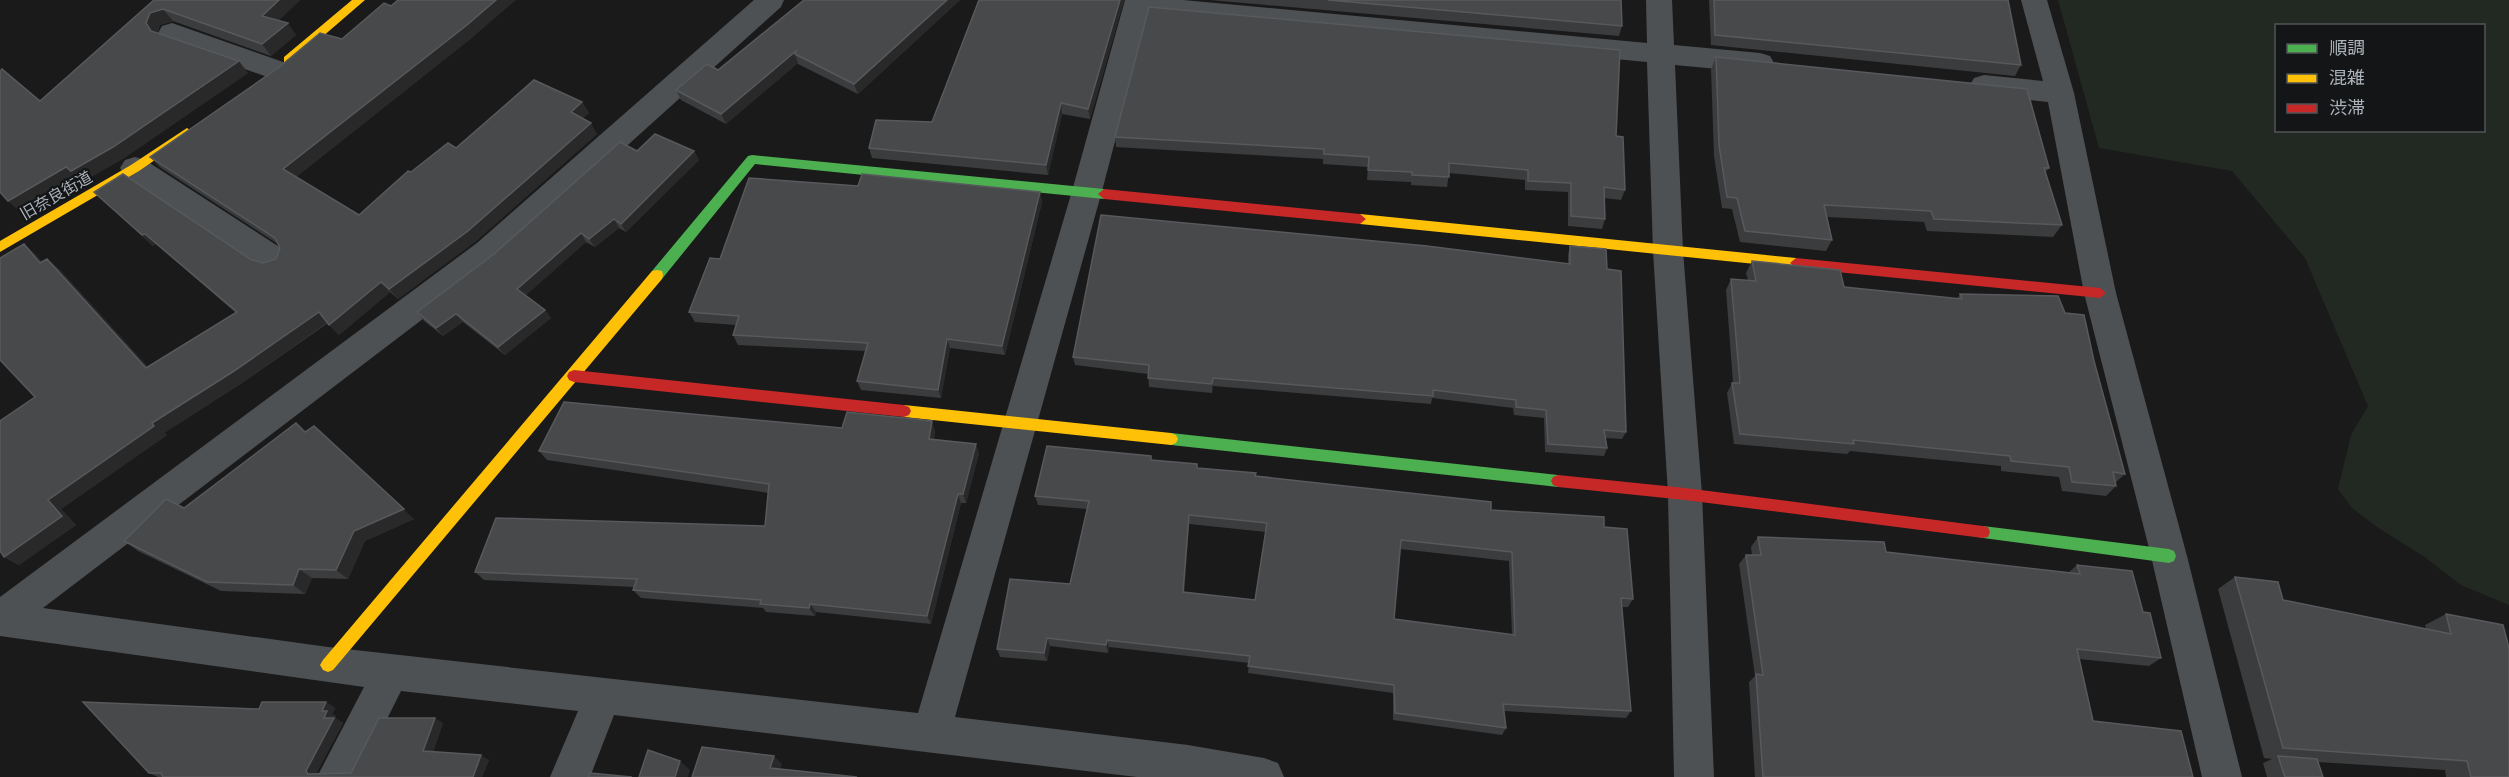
<svg xmlns="http://www.w3.org/2000/svg" width="2509" height="777" font-family="'Fira Sans Condensed','Noto Sans JP',sans-serif">
<style>
.green{fill:#222922;fill-rule:evenodd}
.lines{fill:none;stroke-linecap:round;stroke-linejoin:round}
.street{fill:#4e5153;fill-rule:evenodd}
.fast{fill:#4caf50;fill-rule:evenodd}
.slow{fill:#ffc107;fill-rule:evenodd}
.jam{fill:#c62828;fill-rule:evenodd}
.wall{fill:#3b3c3d;fill-rule:evenodd}
.shaded-wall{fill:#29292a}
.building{fill:#48494b;stroke:#57595c;stroke-width:1.5;fill-rule:evenodd}
.labels{text-anchor:middle;stroke-width:4.5;stroke-linejoin:round;paint-order:stroke}
.street-label{font-size:16px;fill:#acb3ba;stroke:#141516}
</style>
<rect width="100%" height="100%" fill="#1a1a1a"/>
<path class="green" d="M2058,0H2509V605L2461,585L2426,558L2377,527L2352,508L2338,489L2351,435L2368,406L2305,258L2232,171L2099,148ZM2276,26H2484V130H2276Z"/>
<g class="lines">
<path class="street" d="M754,0H784L781,7L499,261L43,608L328,647L918,713L1072,191L1125,0H1183L1647,43L1646,0H1672L1674,45L1760,53L1770,56L1774,63L1770,70L1760,73L1675,65L1683,251L1702,494L1714,777H1674L1668,494L1653,251L1647,62L1148,15L1102,191L955,717L1188,745L1264,758L1278,763L1284,777H1137L614,715L590,777H550L578,711L401,691L358,777H317L364,687L0,636V597L477,243Z
M2021,0H2047L2074,93L2116,293L2187,556L2242,777H2202L2151,556L2084,293L2048,102L1984,95L1974,92L1970,85L1974,78L1984,75L2043,81Z
M172,23L286,63L290,70L286,77L276,80L162,40L158,33L162,26Z
M135,157L145,160L284,250L288,259L284,268L273,271L262,268L125,176L120,168L125,160Z"/>
<path class="fast" d="M752,155L1104,189L1110,194L1104,199L755,164L662,279H652L651,275L652,271L748,156Z
M1171,433L1558,475L1563,477L1565,481L1563,485L1558,487L1171,445L1166,443L1164,439L1166,435Z
M1983,526L2169,549L2174,551L2176,556L2174,561L2169,563L1983,538L1978,537L1976,532L1978,527Z"/>
<path class="slow" d="M352,0H365L292,63H284V57Z
M187,128L193,132L191,135L139,171L0,252V241L131,165Z
M1360,214L1796,258L1802,263L1796,268L1360,224L1354,219Z
M657,270L662,271L663,275L662,279L333,670L328,672L323,670L320,665L323,660L652,271Z
M904,405L1171,433L1176,435L1178,439L1176,443L1171,445L904,417L899,415L897,411L899,407Z"/>
<path class="jam" d="M1104,189L1360,214L1366,219L1360,224L1104,199L1098,194Z
M1796,258L2100,288L2106,293L2100,298L1796,268L1790,263Z
M574,370L904,405L909,407L911,411L909,415L904,417L574,382L569,380L567,376L569,372Z
M1558,475L1685,488L1983,526L1988,527L1990,532L1988,537L1983,538L1685,500L1558,487L1553,485L1551,481L1553,477Z"/>
</g>
<path class="wall" d="M154,0H300L278,21L296,35L271,56L173,21L160,25L157,33L248,73L124,158L82,182L78,178L21,212L8,201L40,101Z
M804,0H960L858,94L798,64V63L726,124L681,100L676,90L718,70Z
M1124,0L1090,119L1062,114L1048,175L872,158L869,148L932,122Z
M1210,0H1621L1622,26L1619,36Z
M1709,0H2008L2021,65L2015,76L1711,45Z
M474,36L296,177L359,215L411,172L456,148L582,102L589,113L583,118L597,134L476,241L398,299L390,292L339,335L328,323L245,381L164,433L167,435L61,509L76,525L19,565L4,557L35,397L24,244L36,255L42,262L47,259L59,269L148,367L236,313L156,244L153,246L94,192L250,259L263,263L276,259L280,248L278,244L161,168L150,157L342,39Z
M1716,57L2049,168L2045,173L2062,225L2053,237L1927,231L1924,222L1827,217L1832,240L1826,251L1740,242L1732,209L1722,208L1714,156L1711,69Z
M1616,136L1625,190L1621,200L1604,198L1605,219L1602,229L1568,226V192L1525,190V180L1449,173L1447,187L1411,185V182L1367,180L1368,167L1323,164V159L1116,147L1115,137Z
M637,151H694L699,160L626,232L619,228L595,247L586,242L526,295L545,310L551,318L505,355L463,322L443,336L424,321L417,312Z
M858,186L1040,192L1042,202L1005,355L950,348L941,398L861,390L857,381L866,351L738,345L733,335L736,325L695,322L689,312L720,259Z
M1570,246L1607,269L1626,432L1622,439L1606,438L1607,448L1604,456L1545,452L1544,418L1514,415L1513,408L1432,398L1431,404L1213,386L1212,393L1149,387L1148,374L1075,365L1073,357L1568,263V255Z
M1752,261L1844,287L1957,299L1960,294L2065,313L2094,361L2125,474L2115,483L2116,486L2106,496L2062,491L2059,477L2001,471V466L1850,451L1847,454L1734,444L1727,393L1732,383H1733L1726,290L1731,279L1748,280L1746,273Z
M842,428L935,430L934,439L979,453L966,503H961L931,624L816,612L815,616L766,612L763,608L641,598L633,590L634,587L484,580L475,572L765,526L769,493L547,460L539,451Z
M305,432L414,519L365,541L348,579L312,578L305,594L221,591L138,551L124,541L184,508Z
M1152,460L1197,464V468L1491,510L1604,527L1633,599L1628,607H1622L1631,711L1626,718L1504,711L1506,728L1502,735L1393,720V693L1248,673L1249,663L1109,647L1108,653L1050,646L1047,661L1000,657L997,649L1070,584L1087,509L1038,505L1035,496ZM1189,524L1266,532L1255,600L1184,593ZM1400,549L1509,561L1512,635L1394,619Z
M1758,537L2068,573L2077,565L2143,612L2161,658L2149,666L2079,659L2093,721L2193,777H1755L1749,682L1755,676L1739,564L1746,555H1752L1751,547Z
M2235,577L2283,600L2426,629L2425,625L2446,614L2509,777H2446L2445,770L2318,762L2323,777H2267L2263,763L2272,759L2264,758L2218,589Z
M326,702L335,708L332,714L336,716L335,718L343,723L316,774L351,773L443,723L433,752L489,760L482,777H158L149,773L259,709Z"/>
<path class="shaded-wall" d="M279,0H300L271,28L262,16Z
M496,0H516L474,36L292,180L283,169Z
M947,0H960L858,94L854,84Z
M1120,0H1124L1090,119L1088,109Z
M163,9L173,21L160,25L156,34L151,31L146,23L150,13Z
M288,23L296,35L271,56L262,44Z
M796,51L795,54L798,63L726,124L721,114Z
M239,61L248,73L124,158L82,182L71,171Z
M582,102L589,113L578,123L571,112Z
M1061,103L1062,114L1048,175L1046,165Z
M591,123L597,134L476,241L398,299L389,289Z
M694,151L699,160L626,232L621,224Z
M66,167L78,178L21,212L8,201Z
M1040,192L1042,202L1005,355L1002,346Z
M614,219L619,228L595,247L589,239Z
M581,233L586,242L524,297L517,289Z
M145,234L156,244L153,246L142,235Z
M24,244L36,255L52,273L40,263Z
M47,259L59,269L158,378L146,368Z
M381,282L390,292L339,335L329,325Z
M545,310L551,318L505,355L498,347Z
M319,312L328,322L245,381L164,433L167,435L61,509L76,525L19,565L4,557L48,500L152,423Z
M456,314L463,322L443,336L436,328Z
M947,339L950,348L941,398L938,390Z
M1213,378V386L1212,393V384Z
M932,421L935,430L932,448L929,439Z
M314,426L414,519L365,541L348,579L336,570Z
M976,444L979,453L966,503L963,494Z
M958,494L961,503L931,624L927,616Z
M1189,515V524L1184,601L1183,592Z
M299,569L312,578L305,594L293,585Z
M810,604L816,612L815,616L809,608Z
M1047,638L1050,646L1047,661L1044,653Z
M1107,640L1109,647L1108,653L1106,645Z
M326,702L335,708L332,714L336,716L335,718L343,723L315,776L308,774L306,771L324,718L322,711Z
M435,718L443,723L431,757L423,751Z
M481,755L489,760L482,777H473Z
M774,756L782,764L778,777L770,768Z
M680,761L690,770L688,777H675Z"/>
<path class="building" d="M154,0H279L262,16L288,23L262,44L163,9L150,13L146,23L151,31L239,61L113,147L71,171L66,167L8,201L0,192V71L2,69L40,101Z
M398,0H496L467,25L283,169L359,215L408,171L411,172L448,143L456,148L534,80L582,102L571,112L591,123L468,231L389,289L381,282L329,325L319,312L234,371L152,423L154,426L48,500L62,516L4,557L0,551V421L35,397L0,360V258L24,244L40,263L47,259L146,368L237,312L145,234L142,235L94,192L123,174L250,259L263,263L276,259L280,248L275,238L150,157L278,68L320,33L342,39L384,3L391,6Z
M804,0H947L854,84L795,54L796,51L721,114L676,90L707,64L718,70Z
M979,0H1120L1088,109L1061,103L1046,165L869,148L876,120L932,122Z
M1328,0H1621L1622,26Z
M1714,0H2008L2021,65L1715,35Z
M1149,7L1620,50L1616,136L1623,137L1625,190L1604,187L1605,219L1571,216V183L1528,181V170L1449,163V177L1412,175V172L1368,170L1369,157L1324,154V149L1115,137Z
M1716,57L2027,89L2049,168H2044L2062,225L1934,219L1931,211L1824,205L1832,240L1745,231L1737,198L1727,197L1719,145Z
M655,134L694,151L621,224L614,219L589,239L581,233L517,289L545,310L498,347L456,314L436,328L417,312L494,254L620,142L637,151Z
M862,174L1040,192L1002,346L947,339L938,390L857,381L868,343L733,335L739,316L689,312L710,258L720,259L749,178L858,186Z
M1101,215L1427,246L1570,264V246L1606,249L1607,269L1621,271L1626,432L1604,430L1607,448L1548,444L1546,410L1516,407V400L1433,390V396L1213,378L1212,384L1148,378L1149,365L1073,357Z
M1752,261L1840,270L1844,287L1962,299L1960,294L2058,296L2065,313L2084,315L2094,361L2125,474L2113,472L2116,486L2072,482L2069,467L2011,461L2010,456L1853,440L1854,444L1740,434L1732,383H1740L1731,279L1756,281Z
M564,402L842,428L847,412L932,421L929,439L976,444L963,494H958L927,616L810,604L809,608L760,604L761,600L633,590L637,579L475,572L496,518L765,526L769,484L539,451Z
M296,423L305,432L314,426L404,509L354,531L336,570L299,569L293,585L207,582L124,541L166,499L184,508Z
M1047,446L1151,456V460L1197,464V468L1256,473L1255,476L1491,502V510L1604,517V527L1627,529L1633,599L1621,598L1631,711L1503,704L1506,728L1395,713L1394,685L1248,666L1250,656L1107,640L1106,645L1047,638L1044,653L997,649L1010,579L1070,584L1089,501L1035,496ZM1189,515L1267,523L1255,600L1183,592ZM1401,540L1512,552L1515,635L1394,619Z
M1758,537L1884,542L1886,552L2080,574L2077,565L2132,571L2143,612L2150,613L2161,658L2077,649L2093,721L2181,731L2193,777H1763L1756,674L1763,675L1746,555H1761Z
M2235,577L2278,582L2283,600L2451,634L2446,614L2503,625L2509,648V777H2471L2467,761L2283,748Z
M83,702L259,709L262,702H326L322,711H327L324,718H334L306,771L308,774L351,773L379,718H435L423,751L481,755L473,777H163L161,773H149Z
M702,747L774,756L770,768L857,777H692Z
M648,750L680,761L675,777H639Z
M2278,756L2317,759L2323,777H2285Z
M590,773L632,777H588Z"/>
<g class="labels">
<g class="street-label">
<text transform="translate(56 195) rotate(-30)" y="6">旧奈良街道</text>
</g>
</g>
<rect x="2275" y="24" width="210" height="108" fill="#141516" stroke="#515458" stroke-width="1.5"/>
<rect x="2287" y="44" width="30" height="9" fill="#4caf50" stroke="#515458" stroke-width="1.5"/>
<text x="2329" y="54" font-size="18" fill="#acb3ba">順調</text>
<rect x="2287" y="74" width="30" height="9" fill="#ffc107" stroke="#515458" stroke-width="1.5"/>
<text x="2329" y="84" font-size="18" fill="#acb3ba">混雑</text>
<rect x="2287" y="104" width="30" height="9" fill="#c62828" stroke="#515458" stroke-width="1.5"/>
<text x="2329" y="114" font-size="18" fill="#acb3ba">渋滞</text>
</svg>
